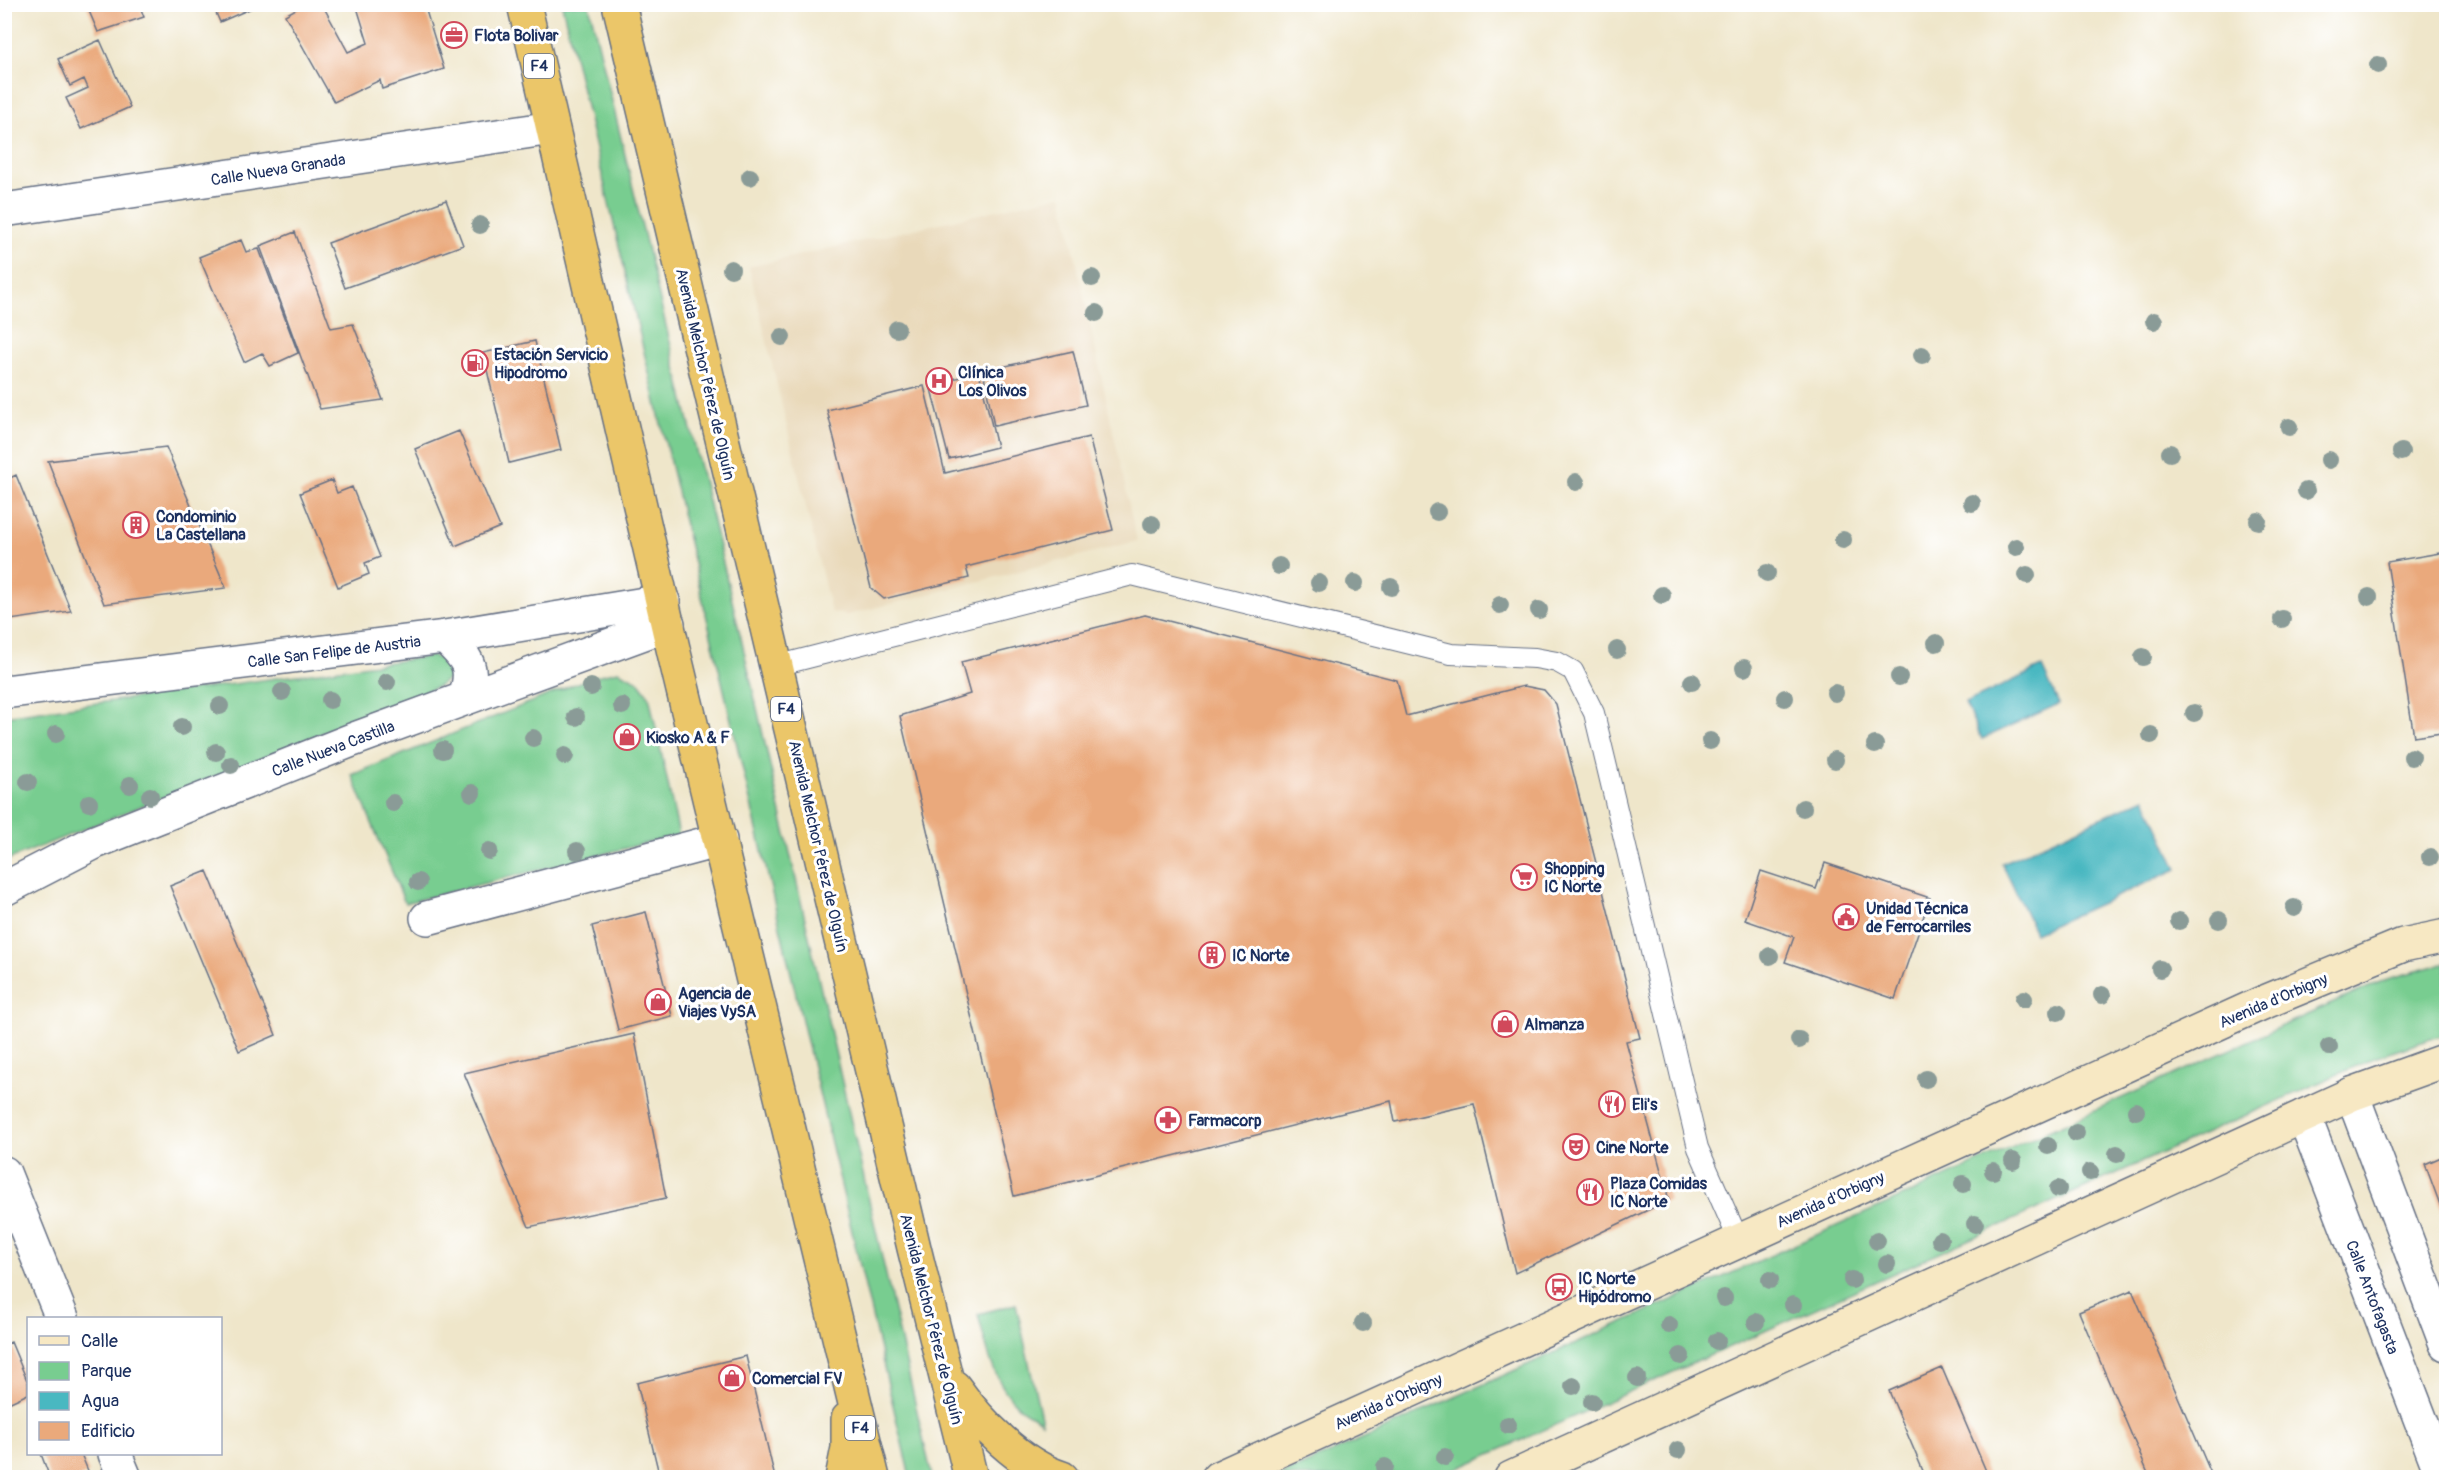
<svg xmlns="http://www.w3.org/2000/svg" width="2451" height="1482" font-family="Pangolin,sans-serif">
<style>
.built{fill:#e9d9ba}
.green{fill:#78cd90;stroke:#4a7e77;stroke-width:1.5}
.water{fill:#49b8c1;stroke:#327490;stroke-width:1.5}
.building{fill:#eaa97b}
.lines{fill:none;stroke-linecap:round;stroke-linejoin:round}
.service-casing{stroke:#656f84;stroke-width:22}
.minor-casing{stroke:#656f84;stroke-width:36}
.secondary-casing{stroke:#656f84;stroke-width:36}
.trunk-casing{stroke:#656f84;stroke-width:36}
.service{stroke:#fff;stroke-width:20}
.minor{stroke:#fff;stroke-width:33}
.secondary{stroke:#f7e8c3;stroke-width:33}
.trunk{stroke:#ebc669;stroke-width:33}
.tree{fill:#8a9b97}
.labels{text-anchor:middle;stroke-width:6;stroke-linejoin:round;paint-order:stroke}
.shield{fill:#fff;stroke:#5f6d8e;stroke-width:1.5}
.shield-label{font-size:15px;font-weight:bold;fill:#1b2f5e}
.poi-label{font-size:16px;font-weight:bold;fill:#1b2f5e;stroke:#fff;text-anchor:start}
.street-label{font-size:16px;fill:#1b2f5e;stroke:#fff}
</style>
<rect width="100%" height="100%" fill="#fff"/>
<filter id="ink" filterUnits="userSpaceOnUse"><feTurbulence type="fractalNoise" baseFrequency=".0167" numOctaves="2"/><feDisplacementMap in="SourceGraphic" scale="12" xChannelSelector="R" yChannelSelector="G"/><feConvolveMatrix kernelMatrix="1 2 1 2 8 2 1 2 1" color-interpolation-filters="sRGB"/></filter>
<filter id="wash" filterUnits="userSpaceOnUse"><feTurbulence type="fractalNoise" baseFrequency=".008" numOctaves="4" result="noise"/><feDisplacementMap in="SourceGraphic" scale="24" xChannelSelector="R" yChannelSelector="G"/><feGaussianBlur stdDeviation="1.35" result="paint"/><feColorMatrix in="noise" values="0 0 0 0 0 0 0 0 0 0 0 0 0 0 0 0 0 1.4 0 .05"/><feComposite in="paint" operator="in"/></filter>
<g filter="url(#wash)">
<rect width="100%" height="100%" fill="#efe6ca"/>
<path class="built" d="M1062,195L1137,541L847,615L831,612L749,267Z"/>
<path class="green" d="M562,5H589L741,638L932,1477H910Z
M433,656L445,661L449,678L439,686L5,861V716Z
M618,671L637,680L649,696L679,835L405,903L352,775L592,677Z
M2446,963V1034L2374,1058L1439,1477H1277L2387,979Z
M1016,1304L1042,1422C1035,1417 1025,1413 1019,1407C993,1383 986,1346 978,1314Z"/>
<path class="water" d="M2042,667L2059,704L1982,739L1965,703Z
M2145,798L2177,869L2035,933L2002,863Z"/>
<g id="blocks">
<path class="building" d="M86,4H139L144,17L98,32Z
M212,4H261L220,22Z
M305,4H322L348,52L368,43L356,4H424L444,69L382,89L380,80L334,102L285,15Z
M100,40L130,107L81,129L66,98L88,88L84,79L70,86L58,59Z
M446,200L463,245L345,288L328,243Z
M295,232L331,328L353,324L383,400L320,409L260,246Z
M241,240L246,252L259,249L298,353L270,366L262,353L244,362L199,257Z
M535,341L561,450L509,463L483,353Z
M1073,351L1086,405L994,426L983,371Z
M979,372L997,447L949,459L930,385Z
M924,386L945,473L1089,437L1113,530L966,567L969,578L884,599L871,588L827,410Z
M459,431L500,527L455,546L415,449Z
M166,447L226,588L104,604L48,461Z
M16,475L71,611L4,621V481Z
M332,480L337,493L352,487L380,557L365,563L369,574L338,587L300,493Z
M2446,552V742L2440,743L2442,733L2414,737L2387,562Z
M1145,615L1397,680L1406,716L1524,686L1544,690L1556,704L1640,1038L1626,1041L1669,1200L1515,1273L1474,1104L1395,1122L1391,1101L1014,1196L900,716L970,694L961,662Z
M1825,863L1930,898L1895,999L1785,962L1794,937L1745,920L1761,871L1816,889Z
M207,871L276,1035L239,1051L170,886Z
M646,912L672,1016L618,1030L592,926Z
M634,1034L666,1198L529,1227L464,1073Z
M2446,1155V1221L2425,1164Z
M2132,1290L2213,1478H2150L2079,1312Z
M11,1342L28,1383V1394L4,1405V1345Z
M746,1356L775,1478H660L637,1383Z
M1942,1368L1989,1478H1926L1889,1391Z
M41,1454H81L89,1473L78,1478H50Z"/>
</g>
</g>
<g filter="url(#ink)">
<use href="#blocks" fill-opacity="0" stroke="#656f84" stroke-width="1.5"/>
<g class="lines">
<defs>
<path id="service" d="M776,666L1132,575L1451,654L1535,658L1557,662L1573,671L1594,713L1698,1148L1739,1241"/>
<path id="minor" d="M4,210L552,128
M445,637C468,659 475,666 465,698
M4,692L445,637L663,601
M4,889L95,842L352,740L668,624
M427,918L720,840
M2352,1094L2446,1344
M2304,1116L2443,1478
M4,1173L62,1318
M115,1454L125,1478"/>
<path id="secondary" d="M1218,1478L2260,1004L2403,945L2446,936
M1511,1478L2352,1094L2446,1060"/>
<path id="trunk" d="M524,4L675,657L873,1478
M619,4L914,1248L971,1478
M954,1387C979,1422 1020,1465 1062,1478
M842,1478L848,1448V1419"/>
</defs>
<use href="#service" class="service-casing"/>
<use href="#minor" class="minor-casing"/>
<use href="#secondary" class="secondary-casing"/>
<use href="#trunk" class="trunk-casing"/>
<use href="#service" class="service"/>
<use href="#minor" class="minor"/>
<use href="#secondary" class="secondary"/>
<use href="#trunk" class="trunk"/>
</g>
<g class="tree">
<circle cx="2378" cy="65" r="9"/>
<circle cx="750" cy="177" r="9"/>
<circle cx="480" cy="225" r="9"/>
<circle cx="731" cy="269" r="9"/>
<circle cx="1092" cy="278" r="9"/>
<circle cx="1096" cy="313" r="9"/>
<circle cx="2154" cy="321" r="9"/>
<circle cx="897" cy="329" r="9"/>
<circle cx="782" cy="337" r="9"/>
<circle cx="1922" cy="355" r="9"/>
<circle cx="2289" cy="427" r="9"/>
<circle cx="2401" cy="452" r="9"/>
<circle cx="2170" cy="453" r="9"/>
<circle cx="2329" cy="460" r="9"/>
<circle cx="1576" cy="482" r="9"/>
<circle cx="2306" cy="491" r="9"/>
<circle cx="1972" cy="503" r="9"/>
<circle cx="1437" cy="512" r="9"/>
<circle cx="2258" cy="521" r="9"/>
<circle cx="1152" cy="524" r="9"/>
<circle cx="1843" cy="540" r="9"/>
<circle cx="2016" cy="547" r="9"/>
<circle cx="1279" cy="566" r="9"/>
<circle cx="1767" cy="573" r="9"/>
<circle cx="2027" cy="575" r="9"/>
<circle cx="1319" cy="583" r="9"/>
<circle cx="1355" cy="583" r="9"/>
<circle cx="1391" cy="587" r="9"/>
<circle cx="1662" cy="595" r="9"/>
<circle cx="2369" cy="597" r="9"/>
<circle cx="1500" cy="605" r="9"/>
<circle cx="1539" cy="610" r="9"/>
<circle cx="2282" cy="619" r="9"/>
<circle cx="1936" cy="643" r="9"/>
<circle cx="1617" cy="650" r="9"/>
<circle cx="2143" cy="657" r="9"/>
<circle cx="1744" cy="668" r="9"/>
<circle cx="1899" cy="677" r="9"/>
<circle cx="387" cy="682" r="9"/>
<circle cx="1692" cy="682" r="9"/>
<circle cx="591" cy="687" r="9"/>
<circle cx="282" cy="692" r="9"/>
<circle cx="1835" cy="693" r="9"/>
<circle cx="1785" cy="698" r="9"/>
<circle cx="330" cy="700" r="9"/>
<circle cx="220" cy="706" r="9"/>
<circle cx="622" cy="706" r="9"/>
<circle cx="2194" cy="713" r="9"/>
<circle cx="576" cy="717" r="9"/>
<circle cx="182" cy="727" r="9"/>
<circle cx="56" cy="734" r="9"/>
<circle cx="2151" cy="735" r="9"/>
<circle cx="533" cy="738" r="9"/>
<circle cx="1710" cy="741" r="9"/>
<circle cx="1875" cy="745" r="9"/>
<circle cx="443" cy="750" r="9"/>
<circle cx="216" cy="752" r="9"/>
<circle cx="565" cy="756" r="9"/>
<circle cx="2412" cy="757" r="9"/>
<circle cx="1835" cy="760" r="9"/>
<circle cx="231" cy="765" r="9"/>
<circle cx="28" cy="782" r="9"/>
<circle cx="130" cy="785" r="9"/>
<circle cx="472" cy="793" r="9"/>
<circle cx="150" cy="796" r="9"/>
<circle cx="89" cy="803" r="9"/>
<circle cx="393" cy="803" r="9"/>
<circle cx="1803" cy="808" r="9"/>
<circle cx="489" cy="851" r="9"/>
<circle cx="577" cy="851" r="9"/>
<circle cx="2430" cy="857" r="9"/>
<circle cx="418" cy="882" r="9"/>
<circle cx="2294" cy="908" r="9"/>
<circle cx="2219" cy="920" r="9"/>
<circle cx="2179" cy="921" r="9"/>
<circle cx="1770" cy="956" r="9"/>
<circle cx="2160" cy="969" r="9"/>
<circle cx="2102" cy="995" r="9"/>
<circle cx="2024" cy="999" r="9"/>
<circle cx="2058" cy="1012" r="9"/>
<circle cx="1799" cy="1040" r="9"/>
<circle cx="2329" cy="1047" r="9"/>
<circle cx="1926" cy="1079" r="9"/>
<circle cx="2136" cy="1111" r="9"/>
<circle cx="2076" cy="1133" r="9"/>
<circle cx="2048" cy="1146" r="9"/>
<circle cx="2117" cy="1154" r="9"/>
<circle cx="2013" cy="1161" r="9"/>
<circle cx="1993" cy="1171" r="9"/>
<circle cx="2090" cy="1172" r="9"/>
<circle cx="1963" cy="1184" r="9"/>
<circle cx="2058" cy="1189" r="9"/>
<circle cx="1975" cy="1224" r="9"/>
<circle cx="1940" cy="1240" r="9"/>
<circle cx="1877" cy="1241" r="9"/>
<circle cx="1887" cy="1264" r="9"/>
<circle cx="1770" cy="1280" r="9"/>
<circle cx="1852" cy="1280" r="9"/>
<circle cx="1724" cy="1298" r="9"/>
<circle cx="1793" cy="1305" r="9"/>
<circle cx="1756" cy="1322" r="9"/>
<circle cx="1363" cy="1323" r="9"/>
<circle cx="1669" cy="1325" r="9"/>
<circle cx="1717" cy="1341" r="9"/>
<circle cx="1681" cy="1356" r="9"/>
<circle cx="1637" cy="1378" r="9"/>
<circle cx="1573" cy="1386" r="9"/>
<circle cx="1592" cy="1402" r="9"/>
<circle cx="1508" cy="1425" r="9"/>
<circle cx="1678" cy="1450" r="9"/>
<circle cx="1445" cy="1457" r="9"/>
<circle cx="1385" cy="1467" r="9"/>
</g>
</g>
<defs>
<symbol id="office-ring" viewBox="-11 -11 22 22"><circle r="9.5" fill="#fff" stroke="#d1495b" stroke-width="1.5"/><path d="M-6-3h4V-5.5h4V-3h4V5H-6ZM-1-4.5V-3h2v-1.5ZM-6 0V1H6V0Z" fill="#d1495b"/></symbol>
<symbol id="fuel-ring" viewBox="-11 -11 22 22"><circle r="9.5" fill="#fff" stroke="#d1495b" stroke-width="1.5"/><path d="M-5.5-6h7V0h2V4h1.3V-2.5L3-4.5l.8-.8L6-3V5H2.5V1h-1V6h-7ZM-4.2-4.7v3.2H.2V-4.7Z" fill="#d1495b"/></symbol>
<symbol id="hospital-ring" viewBox="-11 -11 22 22"><circle r="9.5" fill="#fff" stroke="#d1495b" stroke-width="1.5"/><path d="M-5-5h3v3.5h4V-5h3V5h-3V1.5h-4V5h-3Z" fill="#d1495b"/></symbol>
<symbol id="building-ring" viewBox="-11 -11 22 22"><circle r="9.5" fill="#fff" stroke="#d1495b" stroke-width="1.5"/><path d="M-4-6H4V6H1V3H-1V6H-4ZM-2.5-4.3h1.7v1.8h-1.7ZM.8-4.3h1.7v1.8H.8ZM-2.5-1h1.7V.8h-1.7ZM.8-1h1.7V.8H.8Z" fill="#d1495b"/></symbol>
<symbol id="shop-ring" viewBox="-11 -11 22 22"><circle r="9.5" fill="#fff" stroke="#d1495b" stroke-width="1.5"/><path d="M-5-2.5h2.3a2.7 3.5 0 0 1 5.4 0H5L5.5 6h-11ZM-1.5-2.5h3a1.5 2.3 0 0 0-3 0Z" fill="#d1495b"/></symbol>
<symbol id="supermarket-ring" viewBox="-11 -11 22 22"><circle r="9.5" fill="#fff" stroke="#d1495b" stroke-width="1.5"/><path d="M-6-5.5h2.5l.6 2H6L4.5 2H-2.5L-4.4-4H-6ZM-1.5 3.2a1.3 1.3 0 1 0 .1 0ZM3 3.2a1.3 1.3 0 1 0 .1 0Z" fill="#d1495b"/></symbol>
<symbol id="civic-ring" viewBox="-11 -11 22 22"><circle r="9.5" fill="#fff" stroke="#d1495b" stroke-width="1.5"/><path d="M-.6-6.5H3V-4.5H.6V-3L4-1V1h2V6H-6V1h2V-1L-.6-3ZM-1.2 2.5V6h2.4V2.5Z" fill="#d1495b"/></symbol>
<symbol id="restaurant-ring" viewBox="-11 -11 22 22"><circle r="9.5" fill="#fff" stroke="#d1495b" stroke-width="1.5"/><path d="M-5-6h1v4h1v-4h1v4h1v-4h1v5L-1.5 .5V6h-2V.5L-5-1ZM5-6V6H3V1.5H1.5Q1.5-4 5-6Z" fill="#d1495b"/></symbol>
<symbol id="pharmacy-ring" viewBox="-11 -11 22 22"><circle r="9.5" fill="#fff" stroke="#d1495b" stroke-width="1.5"/><path d="M-2-6h4v4h4v4h-4v4h-4v-4h-4v-4h4Z" fill="#d1495b"/></symbol>
<symbol id="theatre-ring" viewBox="-11 -11 22 22"><circle r="9.5" fill="#fff" stroke="#d1495b" stroke-width="1.5"/><path d="M-5-5.5Q0-4 5-5.5V0Q5 5 0 6Q-5 5-5 0ZM-3.3-2.5H-1v1.5H-3.3ZM1-2.5H3.3v1.5H1ZM-2.8 1Q0 5.5 2.8 1Z" fill="#d1495b"/></symbol>
<symbol id="bus-ring" viewBox="-11 -11 22 22"><circle r="9.5" fill="#fff" stroke="#d1495b" stroke-width="1.5"/><path d="M-5-6H5V4H4V6H2V4H-2V6H-4V4H-5ZM-3.5-4V0h7V-4ZM-3.5 1.2v1.5H-2V1.2ZM2 1.2v1.5H3.5V1.2Z" fill="#d1495b"/></symbol>
</defs>
<g fill-rule="evenodd">
<use href="#office-ring" x="439" y="20" width="30" height="30"/>
<use href="#fuel-ring" x="460" y="348" width="30" height="30"/>
<use href="#hospital-ring" x="924" y="366" width="30" height="30"/>
<use href="#building-ring" x="121" y="510" width="30" height="30"/>
<use href="#shop-ring" x="612" y="722" width="30" height="30"/>
<use href="#supermarket-ring" x="1509" y="862" width="30" height="30"/>
<use href="#civic-ring" x="1831" y="902" width="30" height="30"/>
<use href="#building-ring" x="1197" y="940" width="30" height="30"/>
<use href="#shop-ring" x="643" y="987" width="30" height="30"/>
<use href="#shop-ring" x="1490" y="1009" width="30" height="30"/>
<use href="#restaurant-ring" x="1597" y="1089" width="30" height="30"/>
<use href="#pharmacy-ring" x="1153" y="1105" width="30" height="30"/>
<use href="#theatre-ring" x="1561" y="1132" width="30" height="30"/>
<use href="#restaurant-ring" x="1575" y="1177" width="30" height="30"/>
<use href="#bus-ring" x="1544" y="1272" width="30" height="30"/>
<use href="#shop-ring" x="717" y="1363" width="30" height="30"/>
</g>
<g class="labels">
<g class="shield">
<rect x="524" y="54" width="30" height="24" rx="4.5"/>
<rect x="771" y="697" width="30" height="24" rx="4.5"/>
<rect x="845" y="1416" width="30" height="24" rx="4.5"/>
</g>
<g class="shield-label">
<text x="539" y="71">F4</text>
<text x="786" y="714">F4</text>
<text x="860" y="1433">F4</text>
</g>
<g class="poi-label">
<text x="474" y="41">Flota Bolivar</text>
<text x="494" y="360">Estación Servicio<tspan x="494" dy="18">Hipodromo</tspan></text>
<text x="958" y="378">Clínica<tspan x="958" dy="18">Los Olivos</tspan></text>
<text x="156" y="522">Condominio<tspan x="156" dy="18">La Castellana</tspan></text>
<text x="646" y="743">Kiosko A &amp; F</text>
<text x="1544" y="874">Shopping<tspan x="1544" dy="18">IC Norte</tspan></text>
<text x="1866" y="914">Unidad Técnica<tspan x="1866" dy="18">de Ferrocarriles</tspan></text>
<text x="1232" y="961">IC Norte</text>
<text x="678" y="999">Agencia de<tspan x="678" dy="18">Viajes VySA</tspan></text>
<text x="1524" y="1030">Almanza</text>
<text x="1632" y="1110">Eli's</text>
<text x="1188" y="1126">Farmacorp</text>
<text x="1596" y="1153">Cine Norte</text>
<text x="1610" y="1189">Plaza Comidas<tspan x="1610" dy="18">IC Norte</tspan></text>
<text x="1578" y="1284">IC Norte<tspan x="1578" dy="18">Hipódromo</tspan></text>
<text x="752" y="1384">Comercial FV</text>
</g>
<g class="street-label">
<text transform="translate(278 169) rotate(-9)" y="6">Calle Nueva Granada</text>
<text transform="translate(706 374) rotate(77)" y="6">Avenida Melchor Pérez de Olguín</text>
<text transform="translate(334 651) rotate(-7)" y="6">Calle San Felipe de Austria</text>
<text transform="translate(333 748) rotate(-21)" y="6">Calle Nueva Castilla</text>
<text transform="translate(819 846) rotate(77)" y="6">Avenida Melchor Pérez de Olguín</text>
<text transform="translate(2273 1000) rotate(-23)" y="6">Avenida d'Orbigny</text>
<text transform="translate(1830 1199) rotate(-24)" y="6">Avenida d'Orbigny</text>
<text transform="translate(2373 1297) rotate(69)" y="6">Calle Antofagasta</text>
<text transform="translate(932 1319) rotate(76)" y="6">Avenida Melchor Pérez de Olguín</text>
<text transform="translate(1388 1401) rotate(-24)" y="6">Avenida d'Orbigny</text>
</g>
</g>
<rect width="2451" height="1482" fill="none" stroke="#fff" stroke-width="24"/>
<rect x="27" y="1317" width="195" height="138" fill="#ffffff" stroke="#a4acbf" stroke-width="1.5"/>
<rect x="39" y="1336" width="30" height="9" fill="#f7e8c3" stroke="#a4acbf" stroke-width="1.5"/>
<text x="81" y="1347" font-size="18" fill="#1b2f5e">Calle</text>
<rect x="39" y="1362" width="30" height="18" fill="#78cd90" stroke="#a4acbf" stroke-width="1.5"/>
<text x="81" y="1377" font-size="18" fill="#1b2f5e">Parque</text>
<rect x="39" y="1392" width="30" height="18" fill="#49b8c1" stroke="#a4acbf" stroke-width="1.5"/>
<text x="81" y="1407" font-size="18" fill="#1b2f5e">Agua</text>
<rect x="39" y="1422" width="30" height="18" fill="#eaa97b" stroke="#a4acbf" stroke-width="1.5"/>
<text x="81" y="1437" font-size="18" fill="#1b2f5e">Edificio</text>
</svg>
